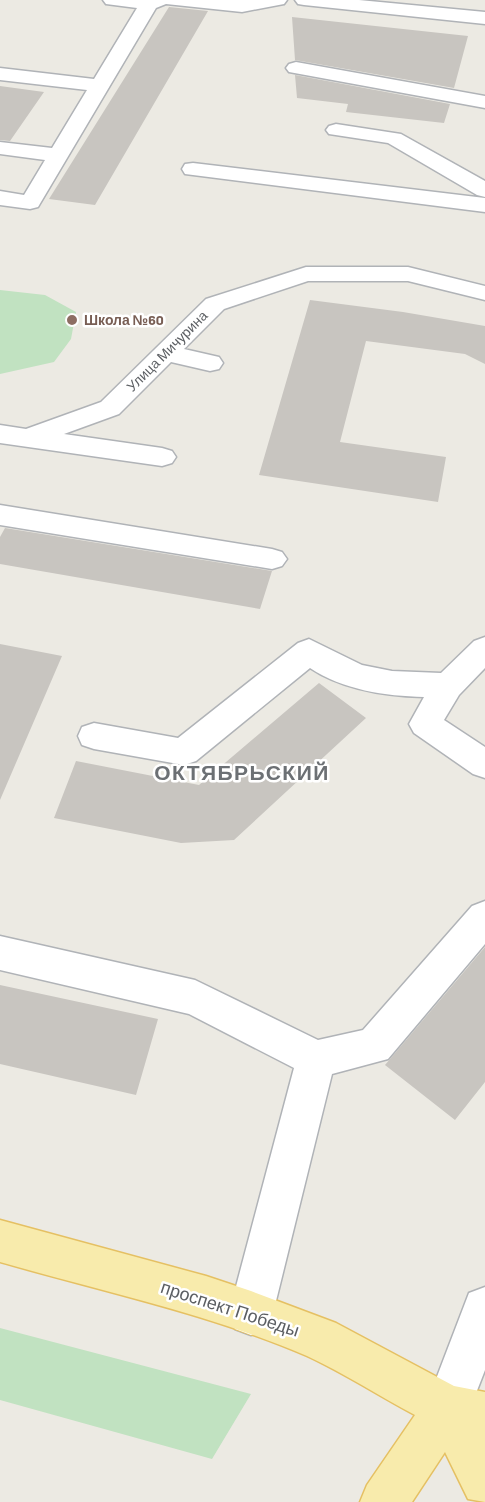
<svg xmlns="http://www.w3.org/2000/svg" width="485" height="1502" font-family="Barlow,sans-serif">
<style>
.green{fill:#c1e2c1}
.building{fill:#c8c5c0}
.lines{fill:none;stroke-linecap:round;stroke-linejoin:round}
.minor-casing{stroke:#b0b3b7;stroke-width:3}
.major-casing{stroke:#e5c063;stroke-width:3}
.minor{fill:#fff;fill-rule:evenodd}
.major{fill:#f8ebac;fill-rule:evenodd}
.education-dot{fill:#8d6e63;stroke:#fff;stroke-width:2}
.labels{text-anchor:middle;stroke-width:5;stroke-linejoin:round;paint-order:stroke}
.far-education-label{font-size:14px;font-weight:bold;fill:#785e54;stroke:#fff;text-anchor:start}
.far-street-label{font-size:14px;fill:#5b5e62;stroke:#fff}
.near-street-label{font-size:18px;fill:#5b5e62;stroke:#fff}
.district-label{font-size:21px;font-weight:bold;letter-spacing:1.5px;fill:#6c7074;stroke:#fff}
</style>
<rect width="100%" height="100%" fill="#eceae3"/>
<path class="green" d="M0,290L45,295L76,312L71,339L54,362L0,374Z
M0,1328L251,1394L212,1459L0,1400Z"/>
<path class="building" d="M169,7L208,11L95,205L49,199Z
M292,17L468,36L454,88L295,60Z
M295,75L450,104L444,123L346,112L348,104L297,98Z
M0,86L44,92L10,141L0,140Z
M310,300L403,312L485,326V364L465,354L366,341L340,442L446,457L438,502L259,475Z
M5,528L272,571L260,609L0,564V537Z
M0,644L62,656L0,800Z
M319,683L366,718L234,840L181,843L54,818L76,761L199,785Z
M485,947V1082L455,1120L385,1065Z
M0,985L158,1019L136,1095L0,1064Z"/>
<g class="lines">
<defs>
<path id="minor" d="M103,0H287L284,4L242,12L166,4L156,8L38,207L30,209L0,205V191L24,195L45,160L0,154V142L52,148L87,90L0,80V68L94,79L137,8L106,4Z
M295,0H359L485,12V24L304,5L298,4Z
M296,62L485,96V108L289,72L286,68L289,64Z
M336,124L401,134L485,181V197L477,195L388,143L329,134L326,130L329,126Z
M193,163L485,198V212L185,174L182,169L185,164Z
M306,267H408L485,286V300L408,281H308L224,309L184,349L219,357L223,363L219,369L210,371L171,362L119,414L64,434L162,448L172,451L176,457L172,463L162,466L0,443V425L26,429L101,402L206,299Z
M0,505L272,549L282,552L287,559L282,566L272,569L0,525Z
M485,637V668L459,695L444,720L485,747V778L473,774L414,733L409,724L424,697C385,696 343,690 310,668L196,761L184,765L94,749L82,745L78,736L82,727L94,723L178,738L298,643L309,639L362,665L392,671L441,673L474,641Z
M485,901V944L388,1059L332,1074L273,1313L267,1329L251,1335L235,1329L229,1313L294,1068L189,1014L0,970V936L195,980L318,1040L363,1030L472,906Z
M485,1287V1370L464,1424L448,1431L432,1424L425,1408L469,1293Z"/>
<path id="major" d="M0,1220L206,1276L251,1291L336,1323L454,1386L485,1392V1502L468,1499L445,1452L412,1502H360L367,1485L415,1415C379,1396 344,1373 307,1356C210,1314 101,1291 0,1262Z"/>
</defs>
<use href="#minor" class="minor-casing"/>
<use href="#major" class="major-casing"/>
<use href="#minor" class="minor"/>
<use href="#major" class="major"/>
</g>
<circle class="education-dot" cx="72" cy="320" r="6"/>
<g class="labels">
<g class="far-education-label">
<text x="84" y="325">Школа №60</text>
</g>
<g class="far-street-label">
<text transform="translate(167 351) rotate(-45)" y="5">Улица Мичурина</text>
</g>
<g class="near-street-label">
<text transform="translate(230 1309) rotate(18)" y="6">проспект Победы</text>
</g>
<g class="district-label">
<text x="242" y="780">ОКТЯБРЬСКИЙ</text>
</g>
</g>
</svg>
